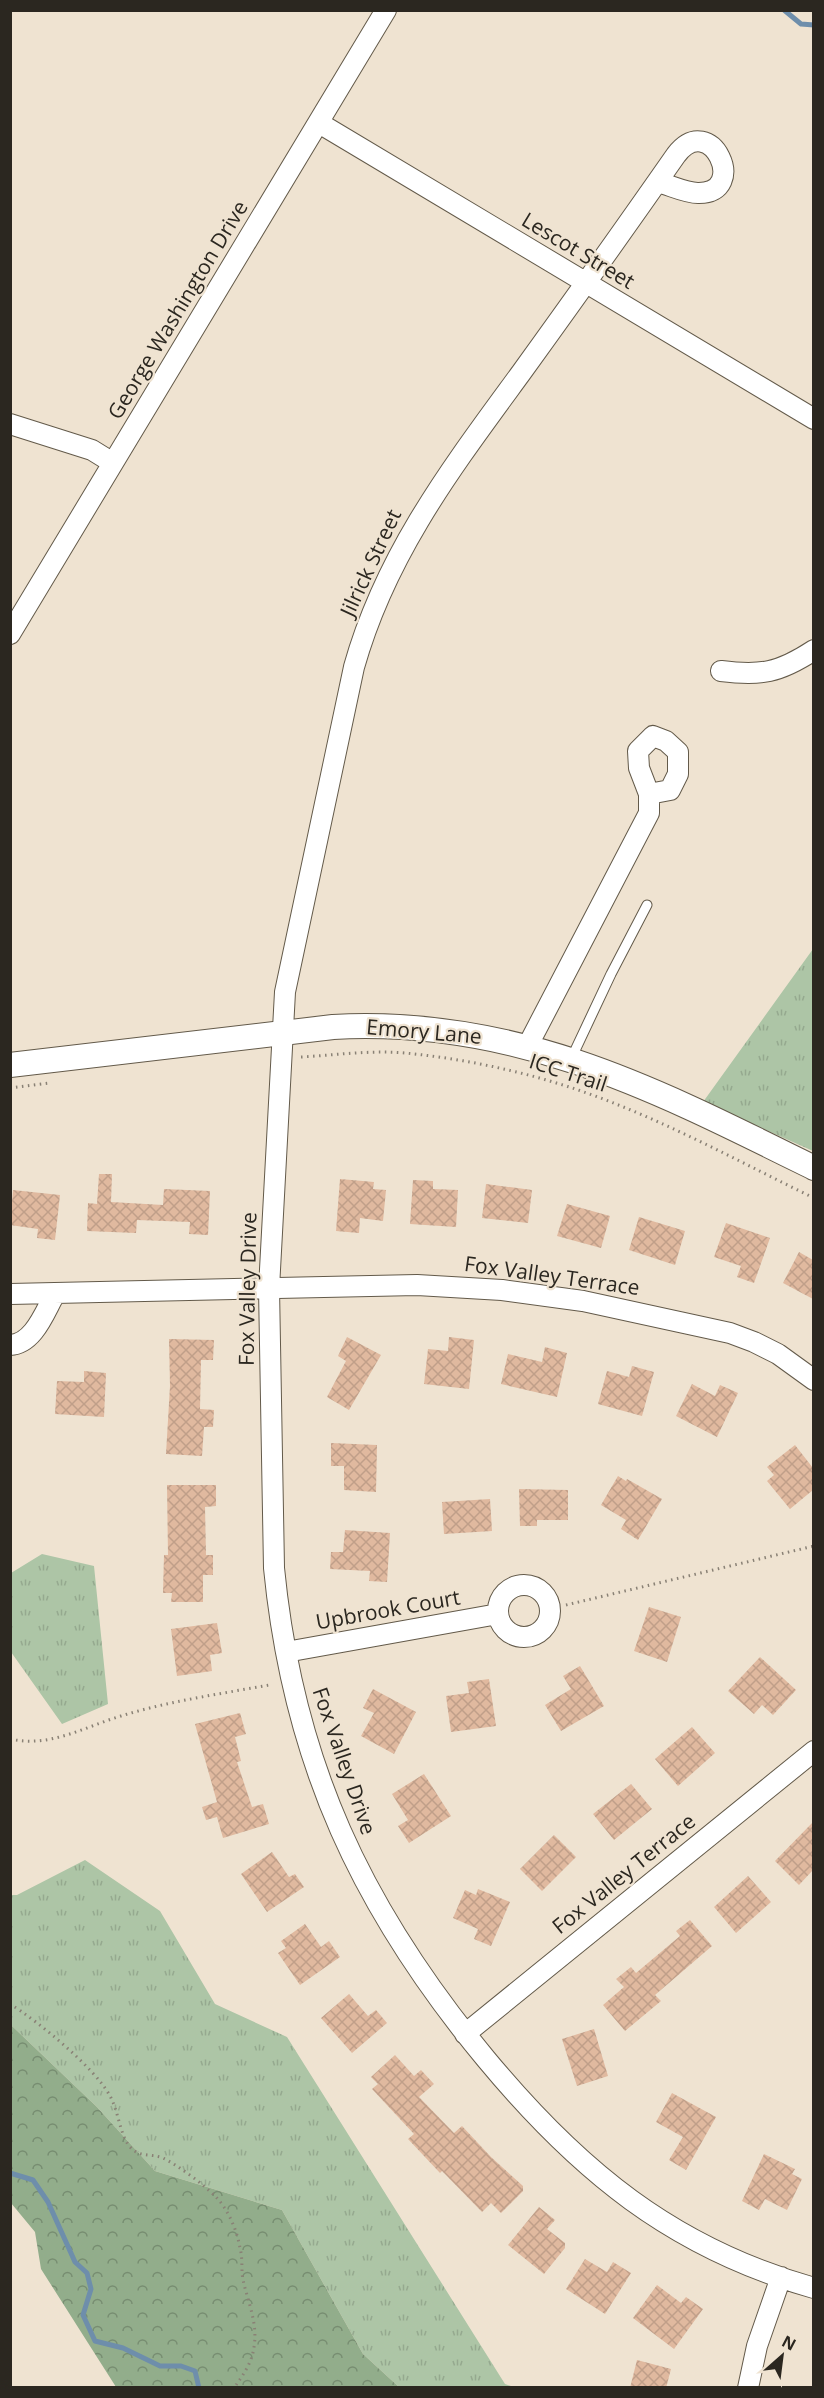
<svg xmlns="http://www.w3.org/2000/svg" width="824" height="2398" font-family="'Open Sans',sans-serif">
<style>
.grass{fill:url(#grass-tufts)}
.forest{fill:url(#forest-crowns)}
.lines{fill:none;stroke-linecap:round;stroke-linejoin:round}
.stream{stroke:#6e8eab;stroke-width:5}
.building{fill:url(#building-cross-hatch)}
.service-casing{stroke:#635a4a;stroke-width:11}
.minor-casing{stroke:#635a4a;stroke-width:22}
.tertiary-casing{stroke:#635a4a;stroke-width:26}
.path{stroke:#898175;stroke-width:3;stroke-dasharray:1.5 4.5;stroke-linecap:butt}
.service{stroke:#fff;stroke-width:9}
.minor{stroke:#fff;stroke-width:20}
.tertiary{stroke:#fff;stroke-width:24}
.labels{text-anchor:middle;stroke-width:4.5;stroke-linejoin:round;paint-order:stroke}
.street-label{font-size:21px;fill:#2b2720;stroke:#efe3d1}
</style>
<defs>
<pattern id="grass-tufts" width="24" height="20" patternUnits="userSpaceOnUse" patternTransform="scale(1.5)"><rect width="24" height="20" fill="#adc5a6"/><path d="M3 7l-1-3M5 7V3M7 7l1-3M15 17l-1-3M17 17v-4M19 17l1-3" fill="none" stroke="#95a98f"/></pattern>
<pattern id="forest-crowns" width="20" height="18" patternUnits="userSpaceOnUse" patternTransform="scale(1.5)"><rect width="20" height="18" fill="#92ad8b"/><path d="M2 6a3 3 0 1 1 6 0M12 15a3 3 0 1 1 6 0" fill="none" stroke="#778d71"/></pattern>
<pattern id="building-cross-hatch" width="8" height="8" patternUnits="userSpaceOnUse" patternTransform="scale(1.5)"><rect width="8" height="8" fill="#e0b99f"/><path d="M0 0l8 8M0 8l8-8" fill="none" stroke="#c09f89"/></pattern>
</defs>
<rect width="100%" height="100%" fill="#efe3d1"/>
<path class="grass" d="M813,949V1151L703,1102Z
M42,1554L94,1566L108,1704L62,1724L11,1652V1573Z
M85,1860L160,1911L215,2004L287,2037L505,2384L514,2387H399L363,2354L282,2210L155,2171L97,2107L11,2025L10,1895H17Z"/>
<path class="forest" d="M11,2025L97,2107L155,2171L282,2210L363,2354L399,2387H116L41,2269L35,2232L11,2203Z"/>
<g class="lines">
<path class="stream" d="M784,10L801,24L814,25
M10,2173L33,2180L48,2202L75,2262L87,2273L91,2289L83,2315L95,2341L123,2348L160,2366H181L195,2371L199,2388"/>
</g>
<path class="building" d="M99,1174H112L111,1202L163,1205L164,1189L210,1191L208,1235L189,1234L190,1222L137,1220L136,1233L87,1231L88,1203L97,1204Z
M340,1179L374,1182L373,1189L386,1190L383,1221L360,1218L359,1233L336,1231Z
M413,1180L433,1181V1189L458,1190L456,1227L410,1224Z
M486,1184L532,1190L528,1223L482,1218Z
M13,1190L60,1195L55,1240L37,1238L38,1229L10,1225Z
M567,1204L610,1216L601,1248L557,1236Z
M639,1217L685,1231L675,1265L629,1250Z
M726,1223L770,1238L754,1283L737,1277L741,1266L714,1257Z
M799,1252L813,1260V1299L783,1283Z
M347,1337L381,1355L349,1410L327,1397L346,1361L338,1356Z
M449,1337L474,1340L469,1389L424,1384L428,1349L448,1351Z
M169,1339L214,1340L213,1360H201L200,1409L214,1410L213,1427H204L202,1456L166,1454L170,1386Z
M545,1347L567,1353L557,1397L501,1384L508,1354L542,1362Z
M632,1366L654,1372L642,1416L598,1404L607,1371L629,1377Z
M84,1371L106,1373L104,1417L55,1414L57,1381L84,1382Z
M692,1384L715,1396L720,1385L738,1393L717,1437L676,1416Z
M331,1443L377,1445L376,1492L344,1490V1466H331Z
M795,1445L813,1468V1490L790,1509L767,1481L774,1475L767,1467Z
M618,1476L626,1481L627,1479L662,1499L638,1540L621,1529L626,1520L601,1505Z
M167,1485H216V1506L205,1507L206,1555H213V1575H203V1602H171L172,1593H163L164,1555H168Z
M519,1489L568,1490V1520H537V1526H520Z
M490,1499L492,1531L444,1534L442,1502Z
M345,1530L390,1533L387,1582L369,1581L370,1571L330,1569L331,1552H343Z
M649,1607L681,1617L667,1662L634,1651Z
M217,1623L222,1653L210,1655L212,1671L177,1676L171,1629Z
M760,1657L796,1690L773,1715L762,1705L754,1714L728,1691Z
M580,1666L604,1706L561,1731L545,1705L571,1689L563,1676Z
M489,1679L496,1726L451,1732L446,1696L469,1693L467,1682Z
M373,1689L416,1712L394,1754L361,1736L374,1713L363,1708Z
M240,1713L246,1734L235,1737L241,1761L237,1762L252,1807L263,1804L269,1824L223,1838L217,1817L206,1820L202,1807L217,1802L195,1724Z
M692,1727L715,1753L678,1786L655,1759Z
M424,1774L451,1816L409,1843L398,1826L408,1820L392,1794Z
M631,1784L652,1809L614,1840L593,1814Z
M813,1822V1870L799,1885L775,1861Z
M554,1835L576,1857L542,1891L520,1869Z
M272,1852L289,1877L295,1874L304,1887L267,1912L241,1874Z
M748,1876L771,1902L736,1933L714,1907Z
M478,1889L510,1902L491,1946L474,1939L478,1929L453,1918L465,1890L476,1895Z
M690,1920L712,1946L655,1995L661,2001L625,2031L603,2005L624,1987L616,1979L631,1967L636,1973L680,1936L676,1931Z
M305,1924L321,1947L329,1941L340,1957L300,1985L278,1953L286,1948L281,1941Z
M349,1994L368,2016L376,2010L387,2023L352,2053L321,2018Z
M594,2029L608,2076L577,2086L562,2039Z
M395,2055L414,2076L421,2070L434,2084L419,2097L454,2133L462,2126L491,2157L523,2186V2191L501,2213L491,2203L482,2212L442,2171L440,2173L408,2139L414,2134L372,2089L378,2084L371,2077Z
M672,2093L716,2117L686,2170L669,2160L683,2137L656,2122Z
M764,2154L795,2169L792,2174L802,2179L787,2210L765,2199L759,2210L742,2201Z
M539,2207L555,2220L547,2229L565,2243V2248L544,2274L508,2245Z
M585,2259L607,2272L613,2262L631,2273L605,2314L566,2289Z
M657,2285L681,2303L686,2297L703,2309L674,2349L633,2318Z
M637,2360L671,2369L666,2388H630Z"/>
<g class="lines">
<defs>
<path id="service" d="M571,1059L611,974L647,905"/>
<path id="minor" d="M319,123L814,419
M657,182C670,185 685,193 698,193C750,194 711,109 676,155C625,228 573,301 521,373C453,466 386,553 354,667L285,992L269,1288L274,1568C293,1763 362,1909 486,2059C578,2170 672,2248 814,2288
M10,424L92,450L113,463
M10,634L386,10
M721,671C761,676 779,673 814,650
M527,1047L649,813V794L639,768L638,751L653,736L666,741L678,752V774L670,790L649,794
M10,1294L417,1285L502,1290L583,1301L730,1333L754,1342L778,1354L814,1380
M10,1345C34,1344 45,1311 55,1294
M498 1611a26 26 0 1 1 52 0a26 26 0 1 1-52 0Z
M286,1652L498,1614
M465,2034L814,1751
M748,2388L757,2346L781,2277"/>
<path id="tertiary" d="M10,1065L333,1027C516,1017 655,1089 814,1168"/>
</defs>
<use href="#service" class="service-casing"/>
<use href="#minor" class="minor-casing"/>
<use href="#tertiary" class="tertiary-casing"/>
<path class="path" d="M301,1057C336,1055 370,1050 405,1053C477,1060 549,1077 616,1104C684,1131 748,1166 814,1198
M10,1088L49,1083
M566,1605L814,1546
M10,1739C50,1748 84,1727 121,1716C169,1701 220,1694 269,1685
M10,2004C38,2021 95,2068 110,2096C119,2112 119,2133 130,2147C140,2158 151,2153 163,2158C179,2166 203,2184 215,2196C228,2209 237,2230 240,2248C243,2259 241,2270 243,2280C248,2302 258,2324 254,2347C252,2363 243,2375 234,2388"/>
<use href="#service" class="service"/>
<use href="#minor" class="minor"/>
<use href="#tertiary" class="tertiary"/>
</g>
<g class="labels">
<g class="street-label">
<text transform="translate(578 251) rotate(31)" y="7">Lescot Street</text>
<text transform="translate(178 310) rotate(-59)" y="7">George Washington Drive</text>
<text transform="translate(371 563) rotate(-65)" y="7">Jilrick Street</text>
<text transform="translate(424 1032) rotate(5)" y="7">Emory Lane</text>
<text transform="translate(568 1073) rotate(18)" y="7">ICC Trail</text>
<text transform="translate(552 1276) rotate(8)" y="7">Fox Valley Terrace</text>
<text transform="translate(248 1289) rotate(-89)" y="7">Fox Valley Drive</text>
<text transform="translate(388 1610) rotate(-10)" y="7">Upbrook Court</text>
<text transform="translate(344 1761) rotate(71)" y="7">Fox Valley Drive</text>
<text transform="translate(624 1874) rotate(-39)" y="7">Fox Valley Terrace</text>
</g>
</g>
<rect width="824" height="2398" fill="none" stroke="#2b2720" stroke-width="24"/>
<g transform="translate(782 2356) rotate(28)" stroke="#efe3d1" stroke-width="4.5" paint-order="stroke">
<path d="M0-4.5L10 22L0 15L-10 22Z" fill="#2b2720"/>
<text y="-9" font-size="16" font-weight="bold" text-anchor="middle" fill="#2b2720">N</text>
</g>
</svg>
